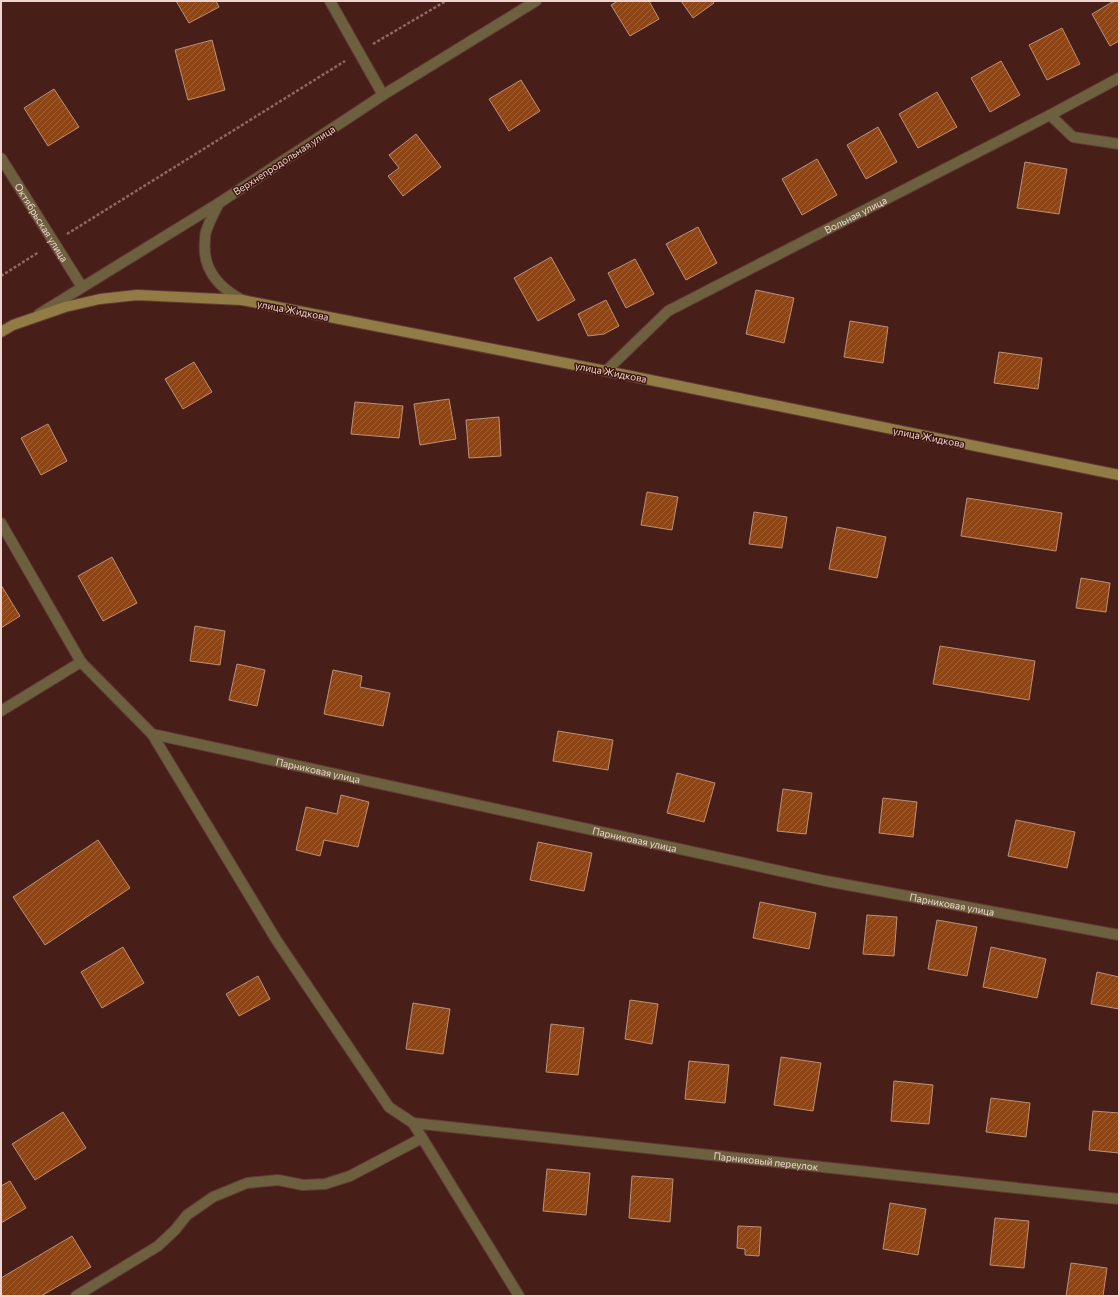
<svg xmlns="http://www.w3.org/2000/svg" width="1120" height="1297" font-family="Commissioner,sans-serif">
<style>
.building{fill:url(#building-hatch);stroke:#bd9077}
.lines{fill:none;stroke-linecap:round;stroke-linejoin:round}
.service-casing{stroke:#633b36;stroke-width:12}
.minor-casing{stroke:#633b36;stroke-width:12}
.secondary-casing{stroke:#633b36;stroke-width:12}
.path{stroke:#8e6964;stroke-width:2.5;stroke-dasharray:3 2;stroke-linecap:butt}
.service{stroke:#6d603f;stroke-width:10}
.minor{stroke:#6d603f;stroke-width:10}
.secondary{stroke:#917c46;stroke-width:10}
.labels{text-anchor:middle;stroke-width:3;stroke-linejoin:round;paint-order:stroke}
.street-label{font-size:10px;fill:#f0d4cf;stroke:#3d140f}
</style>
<defs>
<pattern id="building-hatch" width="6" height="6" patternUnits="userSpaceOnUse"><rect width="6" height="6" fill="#8e4515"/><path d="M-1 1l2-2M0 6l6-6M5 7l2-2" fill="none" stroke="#9e5f36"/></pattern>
</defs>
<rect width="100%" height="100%" fill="#481e19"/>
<path class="building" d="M176,1H216L219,7L189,23Z
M618,1H649L659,19L630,36L611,5Z
M681,1H713L714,3L693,18Z
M1114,1H1119V41L1110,46L1092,14Z
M1062,28L1080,64L1047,80L1029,45Z
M212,40L225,90L188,100L175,50Z
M1001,61L1020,95L990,112L971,78Z
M521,80L540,111L509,131L489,99Z
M54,89L79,127L48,146L24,108Z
M937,92L957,127L918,148L899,114Z
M878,127L897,162L866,179L847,145Z
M416,134L441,167L403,196L388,176L399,168L389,155Z
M817,159L837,195L802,215L782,179Z
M1025,162L1067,169L1059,214L1017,208Z
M698,227L717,263L686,280L666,244Z
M551,257L575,300L538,321L514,278Z
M635,259L654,294L626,308L608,273Z
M756,290L794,298L784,343L746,334Z
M606,300L619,326L604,334L588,336L578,314Z
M850,321L888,327L883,363L844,357Z
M999,352L1042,358L1038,389L994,383Z
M194,362L212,392L183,409L165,379Z
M449,399L456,439L420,445L414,404Z
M355,402L403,406L399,438L351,434Z
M499,417L501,456L469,458L466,420Z
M48,424L67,461L41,475L21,438Z
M647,492L678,497L672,530L641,525Z
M967,498L1062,513L1056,551L961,536Z
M754,512L787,517L782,548L749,544Z
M837,527L886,537L877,578L829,569Z
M112,557L137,603L103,621L78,576Z
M1081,578L1110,583L1106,612L1076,608Z
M1,585L20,616L1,628Z
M195,626L225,631L220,665L190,661Z
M940,646L1035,661L1029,700L933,684Z
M237,664L265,670L257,706L229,700Z
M333,670L362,676L360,687L390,693L383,726L324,714Z
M558,731L613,740L608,770L553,761Z
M677,773L715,783L704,822L667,813Z
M783,789L812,793L806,834L777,831Z
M341,795L369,802L358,847L324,840L320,856L296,850L306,807L337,814Z
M883,798L917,802L913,837L879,833Z
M1016,820L1075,832L1067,868L1008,856Z
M98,840L130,888L45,945L13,897Z
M538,842L592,853L584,891L530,880Z
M760,902L816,913L809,949L753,938Z
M867,915L897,917L894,956L863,954Z
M937,920L977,927L967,976L928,969Z
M123,947L144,983L102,1008L81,972Z
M991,947L1046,959L1037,998L983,987Z
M1097,972L1119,977V1009L1091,1004Z
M258,976L270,999L239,1016L226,994Z
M630,1000L658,1004L652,1044L625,1039Z
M413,1003L450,1009L443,1054L406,1049Z
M551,1024L584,1028L578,1075L546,1072Z
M781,1057L821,1063L813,1111L774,1105Z
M689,1061L729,1065L725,1103L685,1099Z
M894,1081L933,1085L929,1124L891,1121Z
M991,1098L1030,1103L1026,1137L986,1132Z
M1093,1111L1119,1113V1153L1089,1150Z
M63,1112L86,1148L35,1180L12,1144Z
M547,1169L590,1173L586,1215L543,1211Z
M632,1176L673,1179L670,1222L629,1218Z
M10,1181L26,1208L1,1223V1186Z
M890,1203L926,1209L918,1255L883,1249Z
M995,1218L1029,1221L1024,1268L990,1265Z
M738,1226L761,1227L759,1256L745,1255V1249L737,1248Z
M72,1236L91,1267L41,1296H1V1278Z
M1071,1263L1107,1268L1103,1296H1066Z"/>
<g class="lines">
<defs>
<path id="service" d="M1,523L81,662L1,711
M76,1296L158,1246L175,1230L187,1215L213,1197L247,1183L278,1180L303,1185L325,1184L350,1176L422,1138"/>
<g id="minor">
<path d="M330,1L383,95"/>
<path d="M1050,115L1073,137L1119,144"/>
<path id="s1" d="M1,158L82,287"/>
<path d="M219,203C215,211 210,220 207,229C205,232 205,237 205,241C202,269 218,287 242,300"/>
<path d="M39,314L219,203L383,95L536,1"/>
<path id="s2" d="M606,371L668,311L1050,115L1119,78"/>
<path d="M81,662L152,734L277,941L389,1107L413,1123L519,1296"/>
<path id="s3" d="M152,734L826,881L1119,935"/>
<path id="s4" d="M413,1123L1119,1199"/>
</g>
<path id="secondary" d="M1,332L13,325L65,307L100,299L137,295L242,300L606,371L1119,475"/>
</defs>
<use href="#service" class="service-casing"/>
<use href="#minor" class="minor-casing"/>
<use href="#secondary" class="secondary-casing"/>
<path class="path" d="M373,44L446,1
M67,234L345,61
M1,276L39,252"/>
<use href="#service" class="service"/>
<use href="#minor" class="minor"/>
<use href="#secondary" class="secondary"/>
</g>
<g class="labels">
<g class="street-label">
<text transform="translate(284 160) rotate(-33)" y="4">Верхнепродольная улица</text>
<text dy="4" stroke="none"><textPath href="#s2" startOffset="297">Вольная улица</textPath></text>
<text dy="4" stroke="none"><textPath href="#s1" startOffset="76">Октябрьская улица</textPath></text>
<text transform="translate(293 310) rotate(11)" y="4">улица Жидкова</text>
<text transform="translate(611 372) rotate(11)" y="4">улица Жидкова</text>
<text transform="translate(929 437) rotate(11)" y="4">улица Жидкова</text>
<text dy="4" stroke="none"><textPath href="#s3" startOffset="170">Парниковая улица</textPath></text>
<text dy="4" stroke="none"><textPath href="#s3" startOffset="494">Парниковая улица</textPath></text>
<text dy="4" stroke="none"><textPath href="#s3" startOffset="818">Парниковая улица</textPath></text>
<text dy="4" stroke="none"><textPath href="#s4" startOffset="355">Парниковый переулок</textPath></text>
</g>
</g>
<rect width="1120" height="1297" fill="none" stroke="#f0d4cf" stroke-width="4"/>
</svg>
